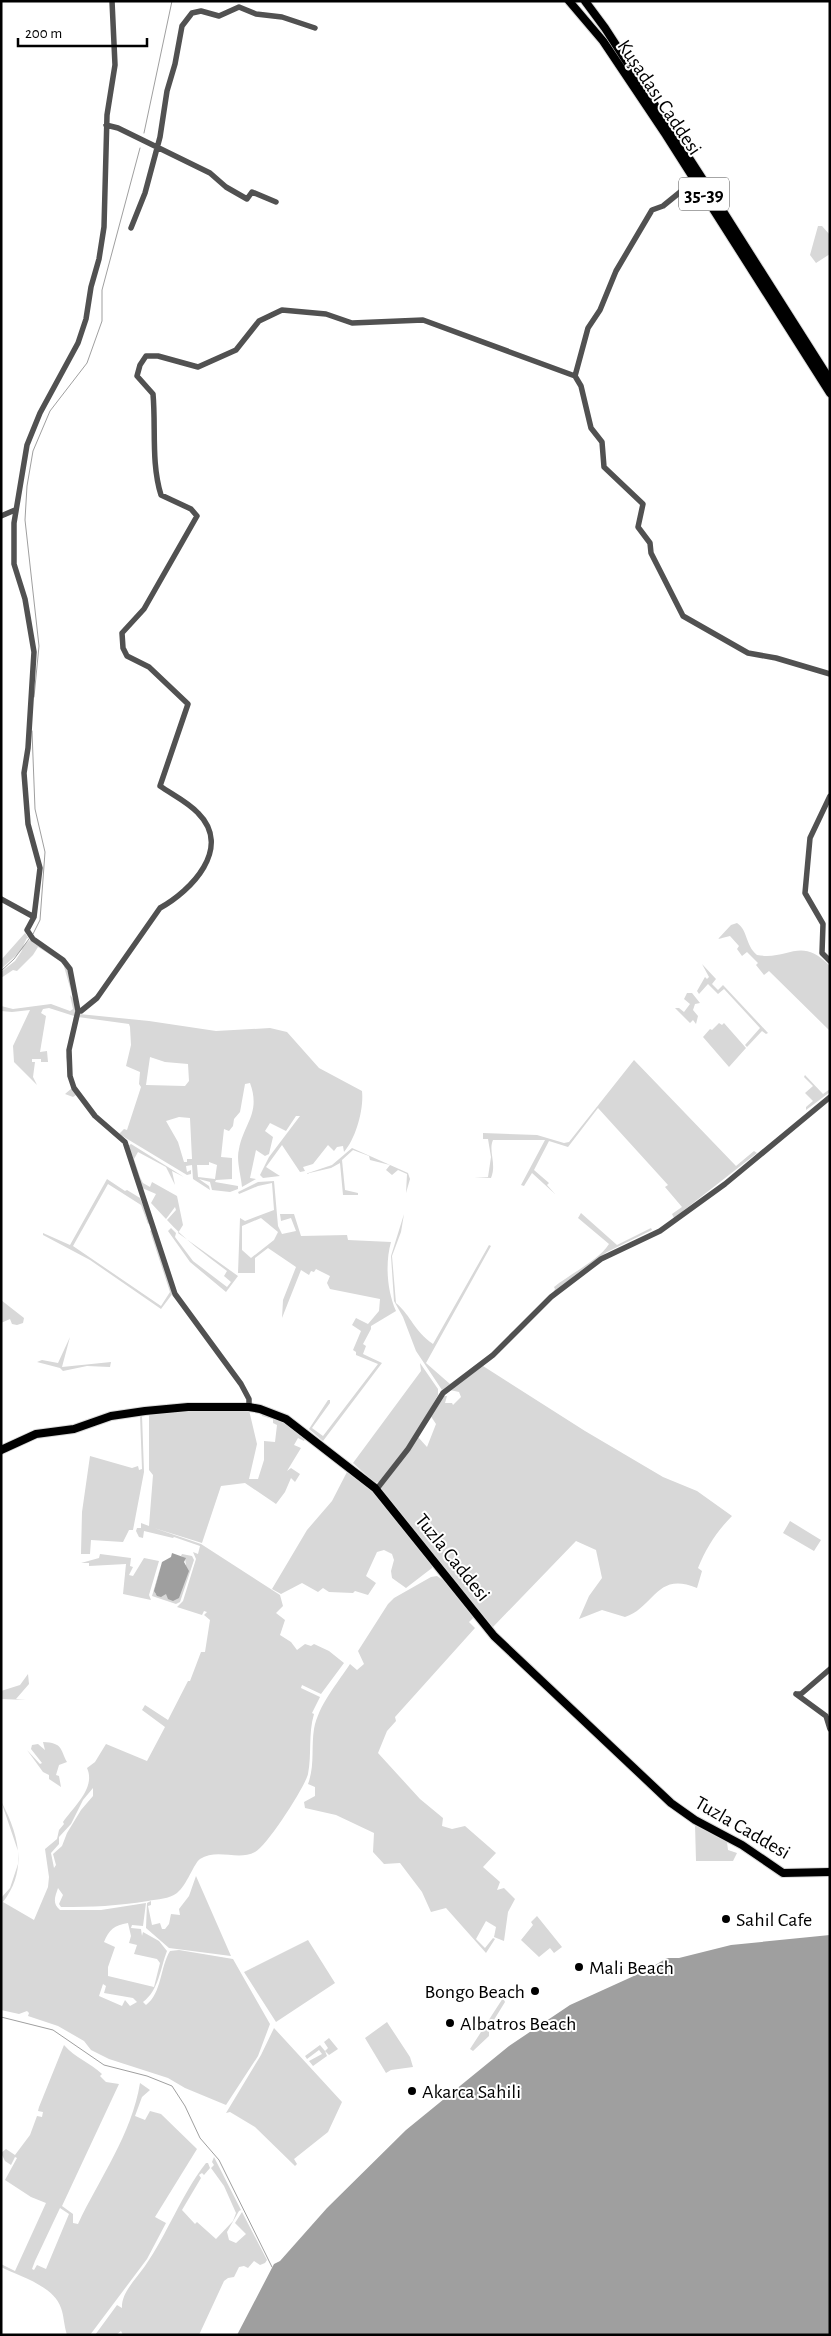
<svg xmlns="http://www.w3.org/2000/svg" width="831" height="2336" font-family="'Alegreya Sans',sans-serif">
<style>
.green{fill:#d8d8d8;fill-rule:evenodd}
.water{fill:#9f9f9f}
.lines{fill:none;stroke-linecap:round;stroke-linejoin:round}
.stream{stroke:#9f9f9f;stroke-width:1}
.major-casing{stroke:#dbdbdb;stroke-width:10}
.minor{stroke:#515151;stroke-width:5.5}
.major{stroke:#000;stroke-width:8}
.poi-dot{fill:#000;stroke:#fff;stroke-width:2}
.labels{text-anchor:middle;stroke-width:4;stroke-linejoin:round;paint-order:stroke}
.shield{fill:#fff;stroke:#4c4c4c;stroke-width:1}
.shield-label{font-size:19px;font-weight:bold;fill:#000}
.street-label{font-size:20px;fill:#000;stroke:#fff}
.poi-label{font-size:20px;fill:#000;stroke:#fff;text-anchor:start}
</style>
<rect width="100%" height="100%" fill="#fff"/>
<path class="green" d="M818,226H822L830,235V254L816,263L810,255Z
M737,923C748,930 745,945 757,955C789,961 800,935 830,966V1031L769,971L764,975L756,965L758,963L747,952L742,956L737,949L739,946L730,936L718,939L731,925Z
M25,933L29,939L27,938L23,946L30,940L65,964L69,970L71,991L63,963L38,947L33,955L17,971L13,970L1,978V972L15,961L23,949L1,969V960Z
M702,964L716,979L712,984L718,990L723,985L768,1033L766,1034L762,1031L747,1047L745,1045L760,1028L724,989L718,994L708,984L699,994L697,991L705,977L707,979L709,977Z
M687,993H692L700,1003L695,1004L693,1010L698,1016L696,1024L693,1020L690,1023L675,1008H679L684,1012L690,1004L684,999Z
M70,995C83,1009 70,1032 68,1048C67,1062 74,1081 76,1095L73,1097L65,1094L72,1088L66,1057L74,1016L49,1008L43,1009L41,1013L46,1016L40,1052L47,1051L48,1062H41V1059H32V1062H35L33,1077L37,1085L14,1062L13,1046L30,1010L12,1012L1,1011V1006L13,1009L51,1004L70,1011L73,1009Z
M79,1014L149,1021L216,1031L270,1028L287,1032L319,1068L362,1091C364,1109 356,1138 344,1152L343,1146L337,1147L334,1151L328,1145L313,1164L303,1167L305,1171L300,1172L282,1145L266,1167L280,1176L263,1178L260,1175L269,1157L300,1116H296L286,1131L270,1123L265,1131L273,1137L269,1154L265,1156L256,1150L250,1178L256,1179L242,1187C241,1175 236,1160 239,1149C244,1123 261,1113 250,1083L245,1084L240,1112L234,1119L233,1126L229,1131L224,1129L221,1157L232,1158V1179L216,1180L215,1182L238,1186V1189L230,1192L212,1190L210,1182L199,1179L209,1186L210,1190L193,1179L192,1165L186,1166L187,1172L191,1170V1174L187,1175L119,1134L124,1129L127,1130L141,1087L139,1084L140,1072L126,1066L131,1045L130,1027L129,1024L78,1017ZM150,1057L165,1062L188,1064L189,1081L185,1086L146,1085ZM179,1117L190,1118L192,1159H187V1162H184L178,1142L166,1121ZM209,1162L217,1165L215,1179L198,1177L197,1165H209Z
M719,1023L722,1025L724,1023L746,1048L729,1067L703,1037L710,1029L712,1030Z
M634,1060L736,1166L754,1151L757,1153L674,1218L672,1214L682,1207L665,1187L668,1185L598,1108L568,1147L549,1141L534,1170L549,1183L547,1185L555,1194L532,1173L524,1186L521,1185L545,1140H493C488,1151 497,1164 491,1178L474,1177H488L491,1157L488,1139H483V1133L537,1135L564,1143L569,1142Z
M805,1075L823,1094L830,1089V1092L806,1110V1107L813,1101L805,1093L813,1086L804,1077Z
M131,1144L184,1177L172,1171L175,1185L166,1167L138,1152L134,1159L140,1177L143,1183L150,1187L152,1182L177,1196L183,1225L178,1233L238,1276L226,1292L190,1262L168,1231L171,1228L176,1233L175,1237L193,1261L227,1287L231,1282L224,1276L227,1271C206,1255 184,1239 167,1220L176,1210L175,1207L166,1219L151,1203L156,1194L140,1187L128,1146Z
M352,1148L408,1173L410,1179L406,1193L407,1174L398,1170L392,1175L386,1170L390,1165L370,1160L369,1156L353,1150L342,1160L345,1190L358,1193V1195H343L340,1163L331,1168L305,1174L332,1165Z
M107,1179L125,1191L127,1190L140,1198L150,1223L148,1224L141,1205L108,1184L73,1246L161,1306L170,1292L150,1231L152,1229L173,1293L161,1309L90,1260L43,1235V1233L70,1245Z
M274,1181L278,1226L282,1234L296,1231L291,1218L281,1221L280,1214H294L301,1236L347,1235L348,1240L391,1242C385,1263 387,1291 396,1311L371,1326V1329L363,1344L366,1346L363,1354L382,1363L323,1441L309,1429L328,1400H330V1403L312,1428L323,1436L378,1364L356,1355V1352L353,1350L361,1331L352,1325L356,1318L368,1324L379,1311L380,1299L330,1289L327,1283L330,1276L316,1269L314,1272L311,1271L309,1275L301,1270L282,1318L283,1300L296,1267L268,1248L255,1258V1273H238L240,1218L245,1221L274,1210L272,1183L258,1186L239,1194L238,1192L258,1182ZM261,1218L278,1232L274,1240L251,1258L242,1250V1226Z
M581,1213L617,1245L651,1228L652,1230L607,1252L579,1272L552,1295L555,1289L554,1287C570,1274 599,1260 609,1244L578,1218Z
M404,1214L401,1232L392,1256L396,1303C412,1317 414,1331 433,1344L489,1245L491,1246L426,1363L450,1384L498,1348L484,1360L442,1390L416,1351L403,1317L394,1301L391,1256Z
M1,1300L24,1318L23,1323L17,1325L12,1324L10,1319L1,1323Z
M70,1337L62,1367L111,1362L110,1367L87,1366L63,1371L60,1368L37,1362L42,1360L58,1363Z
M420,1363L438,1389V1395L414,1437L380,1482L375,1483L353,1463L421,1371Z
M483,1366L585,1431L663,1477L697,1491L732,1516C717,1531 706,1548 698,1568L702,1571L697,1588C656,1571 655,1607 625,1617L602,1610L579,1619L589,1596L602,1578L596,1550L576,1541L492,1628L380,1489L418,1437L427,1447L436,1424L430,1415L443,1396H447L445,1403H452L453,1405L461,1397L459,1392L450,1390Z
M188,1409L235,1412L236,1410H249L257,1444L249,1479H258L264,1460V1441L275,1442L277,1425L273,1423V1419L262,1416L261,1412L279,1419L306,1437L304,1441L298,1438L294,1445L301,1448L287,1471L291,1468L300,1474L295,1482L291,1478L285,1492L276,1504L245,1483L221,1486L202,1543L154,1528L201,1544L280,1595L283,1606L276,1613L285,1620L280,1635L291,1642L297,1650L305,1644L311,1646L314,1644L329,1651L344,1663L321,1694L302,1685L301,1688L320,1697L312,1713L314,1714C308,1734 312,1754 308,1774C305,1787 267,1846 255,1852C238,1861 217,1848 200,1859C194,1863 187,1885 177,1893C169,1899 158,1899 148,1901C117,1906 93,1907 61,1907L59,1904L63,1895L58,1888C55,1897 52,1903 60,1910H101L146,1903L143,1926L132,1925L131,1928L141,1929L142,1936L143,1932L159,1941L167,1951C160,1969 159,1990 143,2002L146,2005C162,1993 160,1967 170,1951L179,1950L233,1959L270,2024L258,2056L226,2105L185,2088L168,2078L109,2059L91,2050L84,2041L58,2026L28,2016L29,2013L27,2011L19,2014L1,2010V1898L10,1888L18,1864V1851L1,1801C19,1835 28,1870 3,1902L34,1920L48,1887L49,1877L45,1849L57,1839L59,1830L64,1824L63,1822C74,1806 96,1788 87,1768L95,1762L106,1744L147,1761L165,1727L142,1710L145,1705L168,1720L188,1681H190L201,1652H205L210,1620L204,1615L207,1612L204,1611L202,1615L177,1607L183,1601L196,1559L193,1552L198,1554L200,1546L174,1537L173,1538L144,1531L143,1538L139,1537L136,1531L137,1528H141V1523L149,1526L153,1475L149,1470V1414ZM93,1788V1796L81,1810L67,1833L62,1846L53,1854L56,1865L54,1868L51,1853L59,1844V1837L71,1824L83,1800ZM128,1923L131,1936L129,1943L137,1945L134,1954L157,1959L160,1963L154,1987L108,1976V1967L115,1947L104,1942C109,1930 114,1925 128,1923ZM103,1984L106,1986L104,1993L133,1998L137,2002L130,2006L125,2000L122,2006L99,1996Z
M140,1415H142L144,1472L133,1530H129L123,1542L91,1540L90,1554H81L82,1512L90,1456L132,1468L138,1466L139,1470L142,1469Z
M348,1470L370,1487L432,1565V1568L406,1588L392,1578L391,1571L394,1560L392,1554L384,1550L377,1552L366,1576L376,1583L368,1595L355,1591L353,1593L329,1592L323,1588L318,1592L302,1583L281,1594L272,1589L307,1530L332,1501Z
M790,1521L821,1540L814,1551L783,1533Z
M100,1554L131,1558L130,1566L133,1567L129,1575L133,1576L144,1558L159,1561L149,1595L151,1600L123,1594L126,1564L89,1566V1563H81L99,1558Z
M182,1554L192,1556L194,1560L180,1602L176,1604L152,1596L161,1565L155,1589V1594L187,1573L185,1558L181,1556Z
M437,1576L449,1584L475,1616L469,1622L475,1628L395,1717L396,1721L387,1731L378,1753L420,1799L443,1818L442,1826L452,1829L465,1826L496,1853L483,1867L500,1882L497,1890L504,1888L515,1899L508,1912L504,1941L494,1937L496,1927L486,1921L476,1939L485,1948L493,1938L495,1939L486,1953L446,1908L431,1912L422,1892L400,1863L384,1864L373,1852L374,1833L336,1815L305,1808L304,1802L315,1796V1787L308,1784C315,1765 311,1748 314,1729C319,1704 337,1684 350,1664L357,1670L364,1664L358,1651L388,1604L394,1598L431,1577Z
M28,1674L29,1684L16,1699L26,1700L1,1699V1691L20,1685Z
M43,1742C63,1743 60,1749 67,1762L59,1765L56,1775L59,1776L61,1787L49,1779V1775L43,1772L27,1750L40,1764L42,1763L31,1749L32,1745L38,1744L45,1750Z
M695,1824L727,1842L728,1850L737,1853L733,1861H696Z
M196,1876L231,1956L169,1948L146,1928L147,1903L151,1901V1905L148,1906L152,1925L160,1923L162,1929H165L169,1924L171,1914L180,1915L179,1909L189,1896Z
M537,1916L562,1947L554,1953L550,1948L539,1957L521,1940L533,1925L531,1922Z
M308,1940L335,1983L276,2022L244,1972Z
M503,1998L505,2002L489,2028V2036L473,2051L470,2049Z
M387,2022L410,2057L413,2067L391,2070L386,2073L365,2038Z
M274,2028L342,2102L328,2132L294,2159L297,2164L295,2166L255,2127L230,2112L226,2113L261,2055Z
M329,2038L338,2049L329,2055L325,2051L327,2056L313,2066L309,2061L322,2054L319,2050L307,2059L305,2056L320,2045L325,2051L328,2048L324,2042Z
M64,2045C75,2058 91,2063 102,2074L100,2076L106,2082L119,2084L62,2206L73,2214V2223L78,2224C99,2179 132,2134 140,2083L150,2090L142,2097L135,2116L145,2120L150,2111L161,2114L197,2149L155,2217L166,2223L147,2259L90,2335H67C64,2326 64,2316 61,2308C54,2286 19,2276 1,2267V2264L15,2271L46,2203L31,2197L5,2180L17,2158L15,2157L11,2165L5,2161L1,2153L6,2149L15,2155L30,2135L37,2116L42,2117L43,2112L38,2111L39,2107ZM60,2208L69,2214L46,2269L37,2265L34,2270L32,2269L35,2261Z
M214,2157L241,2210L239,2211L227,2232L229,2240L236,2243L246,2234L235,2223L242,2212L267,2260L265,2263L260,2265L254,2261L248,2268L244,2266L239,2267L234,2277L228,2278L224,2281L199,2335H123L121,2331L116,2335H95L117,2305L122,2308C121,2293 136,2279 145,2266C168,2233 181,2195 206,2163H208L210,2168L204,2175L202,2173L199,2175L201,2178L182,2210L195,2224L197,2222L216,2239L233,2221L236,2213L224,2186L211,2168L214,2165L212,2162Z"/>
<path class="water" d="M172,1553L186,1558L184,1562L189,1571L179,1598L173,1601L168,1599L166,1594L161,1597L157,1596L154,1591L162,1562L171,1557Z
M830,1935V2335H237L274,2264L280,2261L327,2208L406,2130L509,2046L570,2005L647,1970L667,1958H679L731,1945Z"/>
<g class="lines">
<path class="stream" d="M144,133L172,1
M34,697L39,646L25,520L27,486L33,451L50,411L87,363L102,321V290L140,148
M32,731L35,809L45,852L40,920L33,934
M1,971L14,959L29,939
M1,2017L53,2030L104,2065L147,2076L172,2086L185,2106L200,2138L219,2160L272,2267"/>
<defs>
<path id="major" d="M569,1L603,41L666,135L830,393
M585,1L605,28L700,175L830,380
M1,1450L36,1434L74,1429L111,1416L145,1411L188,1407H249L260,1409L286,1419L375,1488L494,1636L671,1803L695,1820L742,1845L783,1873L830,1872"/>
</defs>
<use href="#major" class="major-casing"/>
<path class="minor" d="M112,1L115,65L107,115L104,227L99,259L91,287L86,319L78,343L40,413L27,445L14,523V564L25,599L34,652L28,748L24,773L28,824L40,868L34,917L27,930L33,939L63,960L70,969L78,1011L69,1050L70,1076L74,1088L95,1116L125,1142L175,1294L241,1384L249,1399V1407
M106,125L118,128L210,173L226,187L247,199L252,192L276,202
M131,228L145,193L160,137L167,91L175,64L182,26L192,13L201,11L219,16L239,7L256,14L282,17L315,28
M575,376L588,328L600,310L616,271L652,210L663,206L695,180
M1,516L15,510
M830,796L810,838L805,893L823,924L822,953L830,961
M1,899L34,917
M78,1011H81L97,998L160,908C191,891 233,848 198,813C188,802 173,795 160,786L188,704L149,667L127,656L123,648L122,633L144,609L197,516L191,509L161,495C151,463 156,427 153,394L137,376L140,365L146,356H158L198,367L236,350L259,321L282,310L326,314L352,323L423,320L575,376L581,386L591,428L602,442L604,467L643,504L638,527L650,543L651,553L683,616L748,653L776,658L830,674
M376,1490L408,1449L443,1393L493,1355L551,1297L601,1259L660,1231L725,1184L830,1097
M796,1694L826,1716L830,1729
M796,1694H801L830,1669"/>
<use href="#major" class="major"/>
</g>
<g class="poi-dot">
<circle cx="726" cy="1919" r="5"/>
<circle cx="579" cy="1967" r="5"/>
<circle cx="535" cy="1991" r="5"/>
<circle cx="450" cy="2023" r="5"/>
<circle cx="412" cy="2091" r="5"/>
</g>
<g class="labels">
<rect class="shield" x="679" y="177.5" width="50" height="33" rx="4"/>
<g class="shield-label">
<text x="704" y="201">35-39</text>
</g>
<g class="street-label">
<text transform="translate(660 97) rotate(56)" y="7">Kuşadası Caddesi</text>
<text transform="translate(453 1557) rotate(51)" y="7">Tuzla Caddesi</text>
<text transform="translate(743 1827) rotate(30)" y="7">Tuzla Caddesi</text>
</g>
<g class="poi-label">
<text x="736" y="1926">Sahil Cafe</text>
<text x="589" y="1974">Mali Beach</text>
<text x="525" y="1998" text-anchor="end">Bongo Beach</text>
<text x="460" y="2030">Albatros Beach</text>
<text x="422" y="2098">Akarca Sahili</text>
</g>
</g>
<rect width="831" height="2336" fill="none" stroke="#000000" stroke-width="5"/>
<path d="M18 38v8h129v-8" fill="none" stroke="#000000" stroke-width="2.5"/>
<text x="25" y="38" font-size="15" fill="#000000" stroke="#ffffff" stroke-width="4" paint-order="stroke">200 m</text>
</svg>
